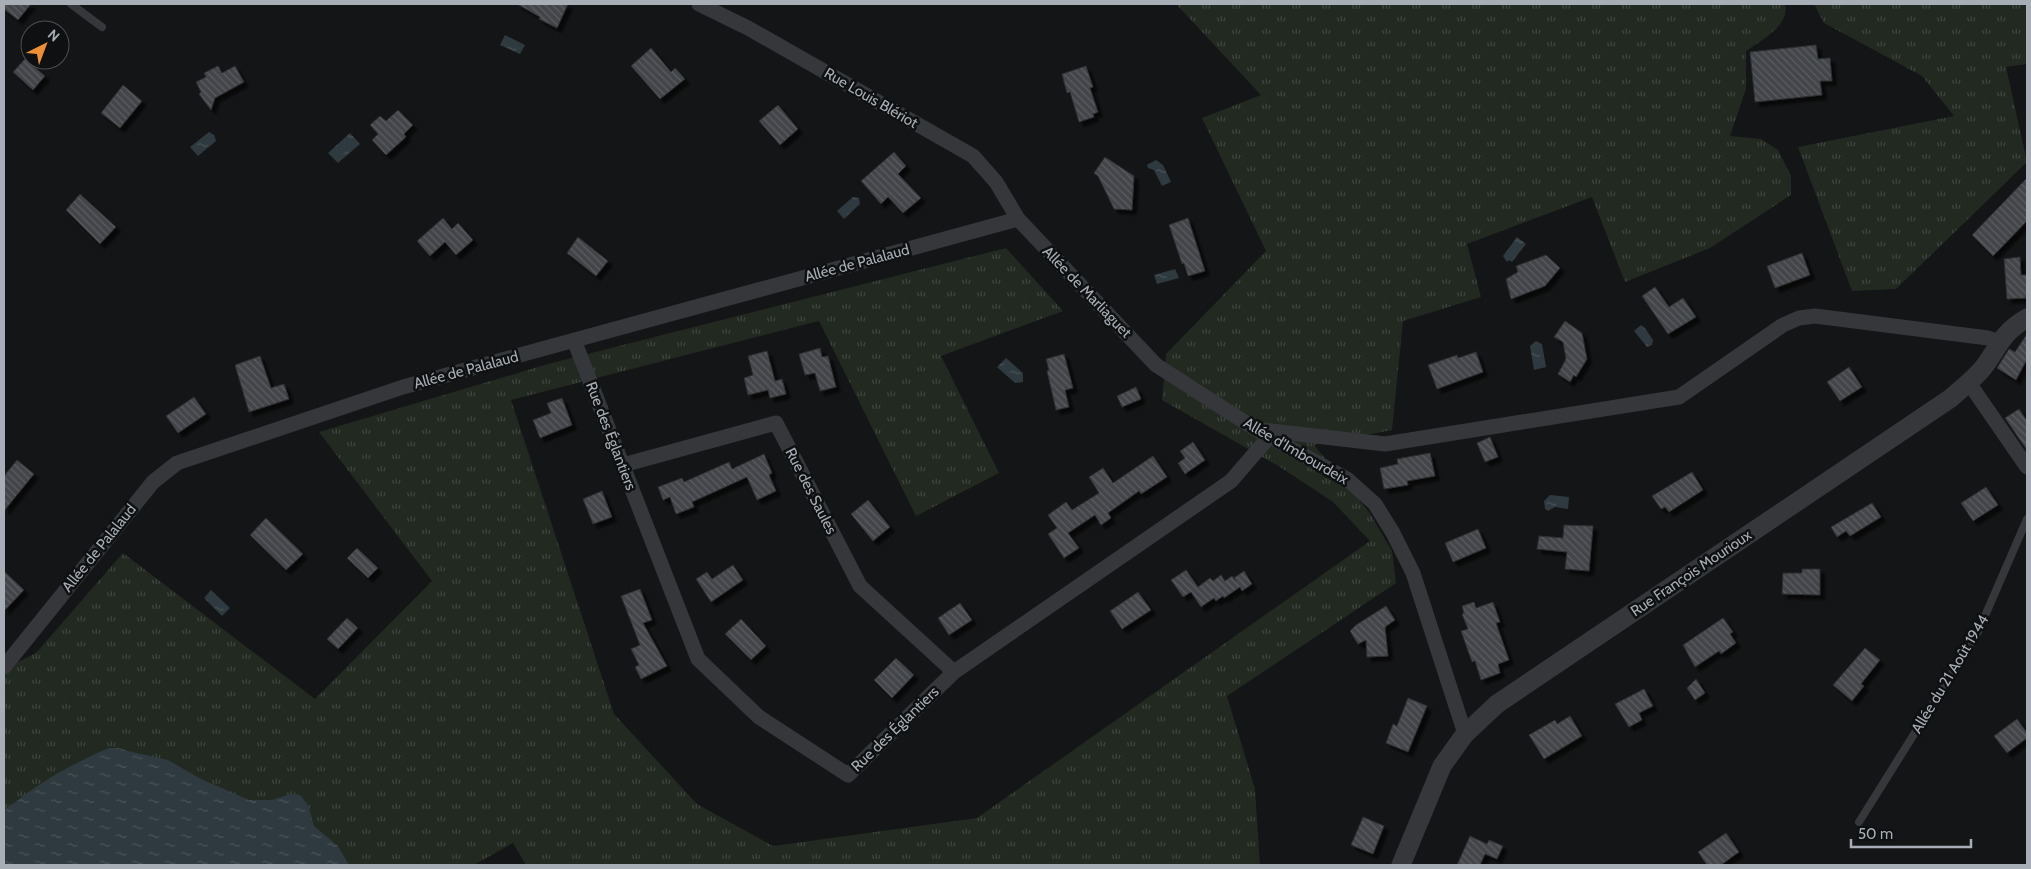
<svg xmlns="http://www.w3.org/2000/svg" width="2031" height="869" font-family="Cabin,sans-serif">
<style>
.grass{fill:url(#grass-tufts)}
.water{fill:url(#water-ripples)}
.building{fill:url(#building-back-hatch);stroke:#2e2f32;filter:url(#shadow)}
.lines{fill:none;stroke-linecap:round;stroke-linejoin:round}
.service{stroke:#35373b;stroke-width:8}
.minor{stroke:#35373b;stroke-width:15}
.tertiary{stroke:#35373b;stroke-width:19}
.labels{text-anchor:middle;stroke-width:5;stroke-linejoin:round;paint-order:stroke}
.street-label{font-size:15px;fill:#a7aeb6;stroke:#0f1011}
</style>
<defs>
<pattern id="grass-tufts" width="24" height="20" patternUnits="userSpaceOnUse" patternTransform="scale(1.25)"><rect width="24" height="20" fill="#212921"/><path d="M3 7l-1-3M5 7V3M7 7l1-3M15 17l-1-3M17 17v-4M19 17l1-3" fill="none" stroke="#3e463f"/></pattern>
<pattern id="water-ripples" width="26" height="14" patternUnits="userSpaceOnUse" patternTransform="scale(1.25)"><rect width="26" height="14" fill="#2e3a3f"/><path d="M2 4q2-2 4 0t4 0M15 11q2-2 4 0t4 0" fill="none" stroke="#495458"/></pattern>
<pattern id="building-back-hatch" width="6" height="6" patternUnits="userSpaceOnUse" patternTransform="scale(1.25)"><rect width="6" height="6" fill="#434549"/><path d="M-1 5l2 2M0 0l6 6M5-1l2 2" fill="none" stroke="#5b5d61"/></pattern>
<filter id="shadow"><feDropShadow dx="4.5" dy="4.5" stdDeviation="1" flood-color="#0009"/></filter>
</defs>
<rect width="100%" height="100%" fill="#141516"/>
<path class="grass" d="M1176,4H1785C1791,25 1760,41 1746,51V89L1730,136L1761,139L1778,150L1791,176V195L1710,248L1625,282L1592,197L1467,244L1481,297L1403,321L1392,430L1314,445L1369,512L1392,551L1396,583L1227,696L1255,789L1260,865H526L513,843L474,865H4V669L36,653L123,553L315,699L432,581L319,432L548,364L1006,248L1063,311L941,356L999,473L916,516L819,321L511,400L614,714L697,804L773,846L977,818L1370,541L1333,502L1280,467L1162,400L1166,354L1266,251L1202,118L1261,95Z
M1814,4H2027V64L2006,67L2027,162L1896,289L1852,291L1798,147L1954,116L1922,76L1824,23Z"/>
<path class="water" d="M505,35L525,45L520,54L500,45Z
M209,132L214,135L216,141L198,156L190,147Z
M350,133L360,144L338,163L328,153Z
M1156,160L1163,165L1171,182L1162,186L1154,170L1148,168L1147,165Z
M853,197L859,198L860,204L844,219L837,211Z
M1517,237L1526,244L1512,262L1509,260L1507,262L1503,256Z
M1175,269L1179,278L1157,284L1154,275Z
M1641,325L1645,328L1653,340L1652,345L1647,347L1634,331Z
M1536,341L1542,344L1546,367L1534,370L1530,346Z
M1006,358L1023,373V382L1015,383L997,367Z
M1550,495L1569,497L1568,509L1555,507L1548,511L1545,509L1544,501Z
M211,590L230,608L222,616L204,598Z
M109,748H119L128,751L168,760L201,779L249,800H272L290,794L300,795L308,805L314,826L338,846L349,865H4V811C36,784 71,764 109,748Z"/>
<path class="building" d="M4,4H31L18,20L4,9Z
M517,4H568L557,28L539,19L540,17Z
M1816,45L1818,59L1830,58L1832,81H1820L1822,95L1755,102L1750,52Z
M651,48L671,72L675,68L685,79L660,99L631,66Z
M25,59L45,76L33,90L13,72Z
M218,66L222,73L235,66L244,82L215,98L211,110L199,94L201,92L196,82L206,77L204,73Z
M1086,66L1093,87L1090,88L1098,112L1093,114L1094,117L1079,122L1070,92L1067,93L1062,74Z
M123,85L142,101L120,128L101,113Z
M778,105L798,129L780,145L759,121Z
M398,110L413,125L404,134L406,137L386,155L372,140L378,134L370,125L380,116L386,121Z
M894,152L906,166L898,174L921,198L903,213L888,197L881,204L861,181Z
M1105,157L1134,176L1132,210L1114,209L1098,176L1094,173Z
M2027,178V221L1993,256L1972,235Z
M80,194L116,227L100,244L66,210Z
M443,218L452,229L458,223L473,240L456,255L445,242L430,256L417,241Z
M1188,218L1205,271L1188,276L1184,263L1182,264L1169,225Z
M578,237L608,261L596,276L567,253Z
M1802,253L1810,275L1775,288L1767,266Z
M1546,255L1560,268L1545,286L1511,299L1506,279L1518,272L1516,266Z
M2020,257L2021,275H2027V298L2007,299L2004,259Z
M1655,287L1669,307L1683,298L1696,317L1668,334L1642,296Z
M1565,321L1582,333L1587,359L1576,377L1574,375L1570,382L1558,374L1566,359L1563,342L1554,337Z
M2027,334V359L2016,380L1997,368L2009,349L2015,352Z
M820,348L822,357L828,356L836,387L820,391L815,373L805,375L799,354Z
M767,351L775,381L782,379L786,394L770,398L768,390L748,395L744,378L753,375L748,356Z
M1476,352L1483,372L1437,389L1428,365L1457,355L1458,358Z
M1064,354L1073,388L1065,390L1069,407L1056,410L1047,371L1049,370L1046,359Z
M260,356L271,388L284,384L289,399L249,412L235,365Z
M1849,367L1862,387L1840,401L1827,382Z
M1136,387L1141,399L1122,407L1117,396Z
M194,397L206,414L178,433L166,416Z
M562,398L572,425L540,438L533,420L551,413L547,403Z
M2019,409L2027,421V450L2005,418Z
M1490,437L1498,457L1485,462L1477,443Z
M1193,442L1205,460L1185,474L1178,463L1185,458L1180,451Z
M1430,453L1435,476L1407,481L1408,485L1384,489L1380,468L1398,464L1397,459Z
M764,454L772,473L769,475L776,491L757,500L747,477L692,502L694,507L676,514L670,497L663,500L658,487L682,478L684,482L729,462L732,469Z
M1153,456L1167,477L1141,494L1139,491L1108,513L1111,518L1101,525L1095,515L1068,533L1079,548L1064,558L1048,534L1057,528L1048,515L1066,502L1072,510L1099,493L1089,477L1103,468L1113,483Z
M17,460L34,474L4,511V476Z
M1692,472L1703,490L1669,512L1665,507L1661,509L1652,496Z
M1986,487L1998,505L1973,521L1961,503Z
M602,491L612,517L593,524L583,499Z
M868,500L890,527L873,541L851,514Z
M1872,503L1881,517L1850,536L1846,531L1837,537L1831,527Z
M266,518L303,554L286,570L250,535Z
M1564,525L1593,526L1589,571L1565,569L1567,552L1537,549L1539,536L1563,538Z
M1478,529L1486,548L1453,562L1445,543Z
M357,548L378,568L368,578L347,558Z
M733,565L743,580L711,602L696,579L707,572L712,579Z
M1802,569H1820V595L1782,594L1783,573H1802Z
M1186,570L1198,587L1210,578L1213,581L1221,575L1225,581L1232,576L1236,581L1234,578L1244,571L1252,584L1242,591L1240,587L1224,598L1223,596L1216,601L1214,598L1201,607L1191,592L1183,597L1171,580Z
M4,571L24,590L4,611Z
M640,589L652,620L643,623L667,666L641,679L635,667L639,665L631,649L640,645L621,596Z
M1138,592L1151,610L1122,629L1110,611Z
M1474,602L1476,608L1493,602L1500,622L1496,623L1509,660L1498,664L1500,673L1481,680L1475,661L1472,662L1461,631L1468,629L1462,614L1464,613L1462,606Z
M960,603L972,620L949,635L938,618Z
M1386,606L1395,620L1385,627L1388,656L1367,657L1366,640L1358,644L1350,631L1356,625Z
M347,618L358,628L338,649L327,639Z
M1723,618L1733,632L1730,634L1736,643L1721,654L1719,651L1695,667L1683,645Z
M741,619L766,646L751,660L725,634Z
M1865,648L1880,660L1861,684L1864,686L1852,701L1833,685Z
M896,658L914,675L892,698L874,680Z
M1696,679L1705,693L1695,700L1687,688Z
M1644,689L1653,706L1639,713L1642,720L1629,727L1615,704Z
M1408,698L1427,706L1408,752L1386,743L1393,724L1397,726Z
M1570,716L1582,736L1544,759L1529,735L1555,720L1557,724Z
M2017,719L2027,733V738L2007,753L1994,736Z
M1363,817L1384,826L1373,854L1351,845Z
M1726,833L1739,852L1721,865H1707L1698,852Z
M1470,836L1487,844L1489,840L1503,846L1497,859L1485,854L1480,865H1457Z"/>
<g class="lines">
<path class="service" d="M71,4L102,27
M1859,822L1978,632L2027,519"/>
<path class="minor" d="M699,4L748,28L973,156L996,182L1018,219L1156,365L1257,430L1347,479L1375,504L1393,533L1413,573L1465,734
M574,340L698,659L759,717L848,775L954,672L1231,481L1269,437
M1969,383L2027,467
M1264,430L1385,444L1679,397L1783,325L1799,318L1815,316L1988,338L1999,342
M623,465L776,423L860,586L954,672
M4,667L153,482L177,463L403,387L1018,219"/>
<path class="tertiary" d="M1401,865L1442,766L1465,734L1497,704L1951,398C1962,388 1974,379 1983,368C2000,346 2000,334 2027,318"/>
</g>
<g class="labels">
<g class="street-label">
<text transform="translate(871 98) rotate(30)" y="5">Rue Louis Blériot</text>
<text transform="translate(857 263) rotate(-15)" y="5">Allée de Palalaud</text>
<text transform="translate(1087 292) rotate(46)" y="5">Allée de Marliaguet</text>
<text transform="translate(466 370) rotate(-15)" y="5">Allée de Palalaud</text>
<text transform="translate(611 436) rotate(69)" y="5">Rue des Églantiers</text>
<text transform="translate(1296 451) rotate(30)" y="5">Allée d'Imbourdeix</text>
<text transform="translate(811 491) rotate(63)" y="5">Rue des Saules</text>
<text transform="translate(99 548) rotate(-51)" y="5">Allée de Palalaud</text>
<text transform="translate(1691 573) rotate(-34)" y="5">Rue François Mourioux</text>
<text transform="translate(1950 674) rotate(-59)" y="5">Allée du 21 Août 1944</text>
<text transform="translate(895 729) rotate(-44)" y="5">Rue des Églantiers</text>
</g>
</g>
<rect width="2031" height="869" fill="none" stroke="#a7aeb6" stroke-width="10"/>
<g transform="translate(45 45) rotate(42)"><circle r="24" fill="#0f1011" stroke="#4c4f53"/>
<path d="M0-4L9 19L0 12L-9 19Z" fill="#ec8f36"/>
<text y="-8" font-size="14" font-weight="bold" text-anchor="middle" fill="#a7aeb6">N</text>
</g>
<path d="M1851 839v8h120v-8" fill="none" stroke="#a7aeb6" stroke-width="2.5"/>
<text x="1858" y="839" font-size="15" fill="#a7aeb6" stroke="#0f1011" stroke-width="4" paint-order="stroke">50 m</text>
</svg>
